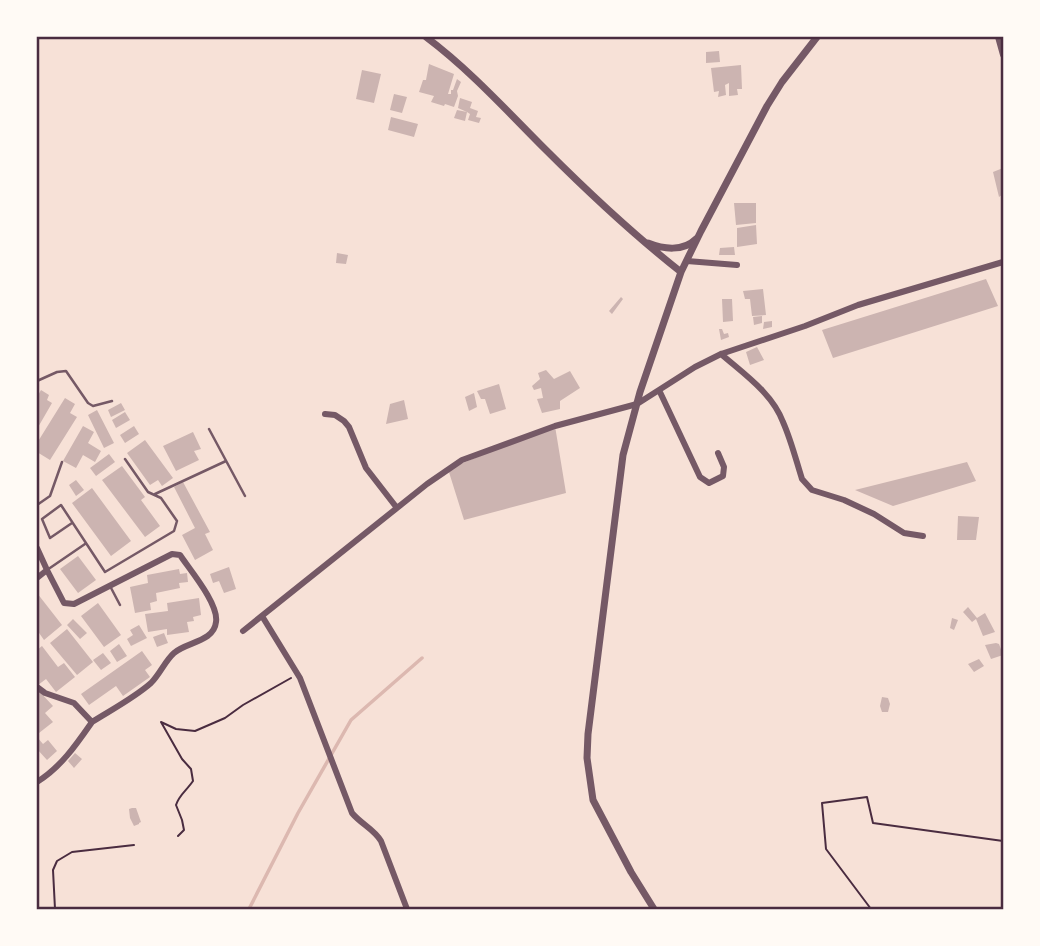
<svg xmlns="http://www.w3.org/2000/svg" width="1040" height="946" font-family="'Nunito Sans',sans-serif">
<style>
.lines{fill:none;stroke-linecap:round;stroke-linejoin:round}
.stream{stroke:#dcb8b0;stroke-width:3.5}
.building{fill:#ccb4b1}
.path{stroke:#4a2c40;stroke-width:2}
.service{stroke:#755966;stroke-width:2.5}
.minor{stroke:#755966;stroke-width:6}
.tertiary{stroke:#755966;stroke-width:7}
.neatline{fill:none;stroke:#4a2c40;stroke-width:2.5}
</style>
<rect width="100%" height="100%" fill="#f7e1d7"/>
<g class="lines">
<path class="stream" d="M249,909L298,813L351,720L422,658"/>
</g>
<path class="building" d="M719,51L720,62L706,63V52Z
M429,64L454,74L448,94H451V90H453L457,79L461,82L457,91L458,96L454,107L445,104L444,106L431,102L434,96L419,92L423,80H426Z
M741,65L742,89H737L738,95L729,96V83L725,85L726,95L718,97L719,91L714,92L711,68Z
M362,70L381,74L374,103L356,99Z
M394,94L407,97L402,113L390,110Z
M460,98L472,102L470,108L478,111L476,117L481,118L479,123L468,120L470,114L467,112L465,121L454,118L457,110L467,112L458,108Z
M391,117L418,124L414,137L388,130Z
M1003,168V194L999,197L993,172Z
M734,203H756V223L736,225Z
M756,225L757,244L737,247V228Z
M734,247L735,255H719L720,248Z
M337,253L348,255L346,264L336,263Z
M986,279L998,306L833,358L822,330Z
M763,289L766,315L752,316L750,299H745L743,291Z
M621,297L623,299L612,314L609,311Z
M722,299H732L733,321L723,322Z
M762,316V323L754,325L753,317Z
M772,321V327L763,329L764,322Z
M719,329H722L724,334L728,333L729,337L721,340Z
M757,347L764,360L750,365L746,352Z
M546,370L554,379L570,371L580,388L560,401V409L542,413L537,399L543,398L541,388L534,390L532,386L540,379L538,373Z
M499,384L506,409L490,414L485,399H481L477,391Z
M41,390L49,395L47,400L52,403L37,429V397Z
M474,393L477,407L469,411L465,397Z
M65,398L75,404L70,413L77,417L50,460L37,452V443Z
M404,400L408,419L386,424L390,404Z
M121,403L125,410L111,417L108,410Z
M97,410L114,443L104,448L88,415Z
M125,412L130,420L116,428L112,420Z
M83,426L94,432L88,443L101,451L95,462L83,455L76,468L63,461Z
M134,426L139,434L125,443L120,435Z
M555,426L566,493L464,520L448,469Z
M193,432L201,449L194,451L199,460L176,471L163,446Z
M145,440L173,478L162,486L158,480L150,485L127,453Z
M109,454L115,462L96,476L90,468Z
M967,462L976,481L893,506L855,490Z
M122,466L145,497L141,500L160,526L145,537L102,480Z
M76,480L84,490L76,496L69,485Z
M183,482L210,532L205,534L213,550L195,560L182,535L195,528L174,487Z
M92,488L131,541L111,556L72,503Z
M958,516L979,517L976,540H957Z
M78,556L96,580L78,593L60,569Z
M229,567L236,589L224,593L219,581L213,583L210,574Z
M179,569L180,574L187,573L188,582L179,583L180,588L156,593L157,601L150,603L151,610L135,613L130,587L148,583L147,575Z
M37,593L62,625L44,640L37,630Z
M199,598L201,615L193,617L194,621L187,622L189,632L167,635V629L148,632L145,614L168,611L167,603Z
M98,603L121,635L104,647L81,616Z
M968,607L977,618L985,613L995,632L983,636L976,619L972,622L963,612Z
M952,618L958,620L954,630L950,628Z
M73,619L87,633L80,639L67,625Z
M139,625L147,638L131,646L127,639L133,635L130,630Z
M67,629L93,662L77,675L50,643Z
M164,633L168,643L157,647L153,637Z
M996,643L999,644L1003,655L991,659L985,645Z
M119,644L127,656L117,662L110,651Z
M42,646L58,667L64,663L75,677L56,692L46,679L38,685L37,683V650Z
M142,651L152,665L145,670L150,677L123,696L116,686L89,705L81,694Z
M103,653L111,663L101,670L93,660Z
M979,659L984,666L974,672L968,664Z
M39,691L53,706L45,713L53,722L39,733L37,731V693Z
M882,697L888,698L890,704L888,712H882L880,706Z
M37,737L43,744L48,740L57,751L47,760L37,749Z
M75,753L82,759L74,768L68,761Z
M132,808H136L141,822L139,823V824L134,826L130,818L129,809Z"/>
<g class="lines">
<path class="path" d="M178,836L184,830L182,820L176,805C179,795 187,790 193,781L191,769L182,759L161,722L176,729L195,731L225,718L243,705L291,678
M55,909L53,870L57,861L72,852L134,845
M871,909L826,849L822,803L867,797L873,823L1003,841"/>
<path class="service" d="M37,381L57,372L66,371L88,403L93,406L112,401
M209,429L245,496
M155,494L226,461
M37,505L50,496L62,462
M72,523L50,538L42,519L61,505L105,572L174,531L177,521L161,498L148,492L125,459
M47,570L85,544
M110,586L120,605"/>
<path class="minor" d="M998,37L1003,55
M687,261L737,265
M721,354C744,374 772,393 783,422C791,440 796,460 802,479L812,490L844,500L874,514L904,533L923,536
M659,390L700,477L709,483L723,476L724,467L718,453
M325,414L335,415L344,421L349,427L366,468L397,508
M37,548L47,570L37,578
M262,616L300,678L352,813C361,824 374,829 381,841L407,909
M243,631L427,484L462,460L555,426L637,404L695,367L721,354L805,326L858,305L1003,262
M37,687L45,693L74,703L92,722C111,710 134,698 151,683C160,674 165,661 174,653C186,642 214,642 216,622C219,604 190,570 180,555L172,554L74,604L64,603L47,570
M37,782C61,767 76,745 92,722"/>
<path class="tertiary" d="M426,37C470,70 507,111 546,150C589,193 634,235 681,272
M648,243C663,249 683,252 696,239
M654,909L631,872L593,800L587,758L588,734L623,455L640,392L681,272L701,231L767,106L782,82L817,37"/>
</g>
<rect width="1040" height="946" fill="none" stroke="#fffaf5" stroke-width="77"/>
<rect x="38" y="38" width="964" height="870" class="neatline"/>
</svg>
